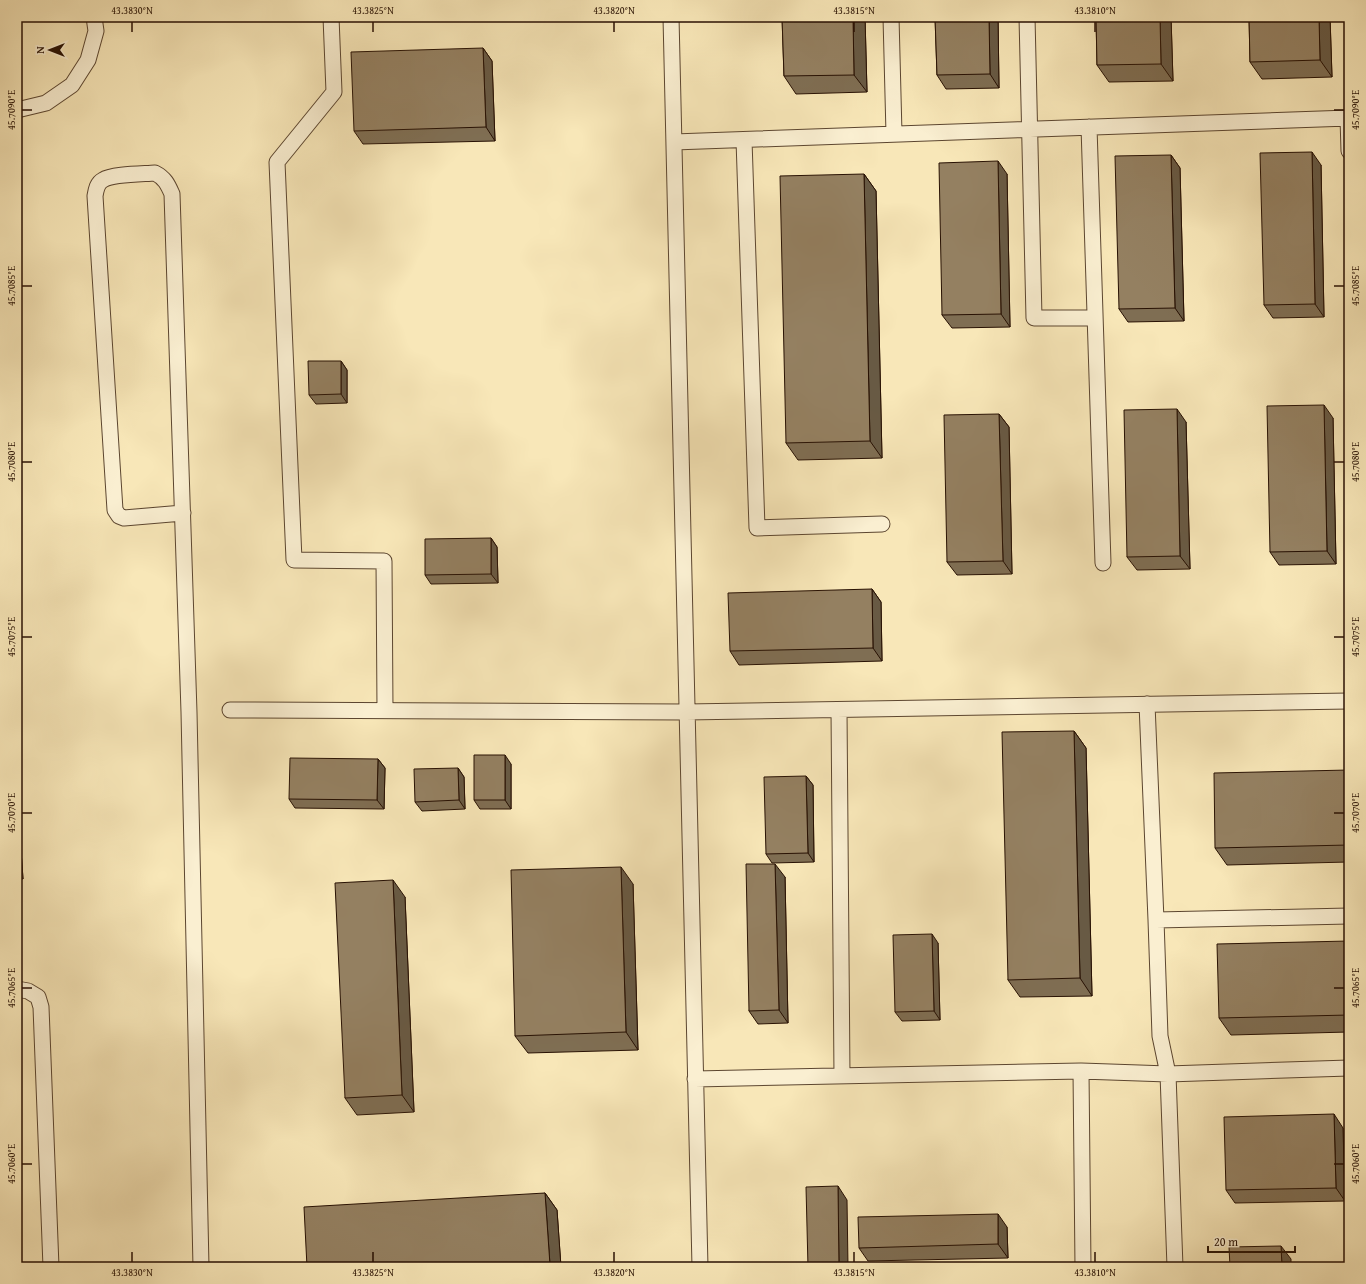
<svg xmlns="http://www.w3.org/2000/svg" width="1366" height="1284" font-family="'Gentium Book Plus',serif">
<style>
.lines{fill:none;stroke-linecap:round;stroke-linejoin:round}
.service-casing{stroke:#5c4630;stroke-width:17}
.service{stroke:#faefd1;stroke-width:15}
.wall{fill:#7f6e53;stroke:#281103}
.shaded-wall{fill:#685a44;stroke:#281103}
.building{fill:#948061;stroke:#281103}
.ticks{fill:none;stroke:#281103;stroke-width:1.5}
.neatline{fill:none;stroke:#281103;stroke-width:1.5}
.ticks-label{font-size:10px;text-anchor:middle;fill:#281103}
</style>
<rect width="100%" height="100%" fill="#f8e7b8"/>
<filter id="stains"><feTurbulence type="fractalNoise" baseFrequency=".005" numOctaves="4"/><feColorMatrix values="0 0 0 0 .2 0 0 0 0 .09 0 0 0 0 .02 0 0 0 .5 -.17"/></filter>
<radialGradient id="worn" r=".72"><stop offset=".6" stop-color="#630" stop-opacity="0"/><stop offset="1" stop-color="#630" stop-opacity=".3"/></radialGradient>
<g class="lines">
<defs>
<path id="service" d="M331,17L334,92L277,162L294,560L384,561L385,710
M671,17L700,1267
M891,17L894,134
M1027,17L1034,318H1095
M17,110L46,103L72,85L88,60L96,31L94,17
M1348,118L1349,151
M1089,127L1103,563
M744,140L757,528L882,524
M674,142L1349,118
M183,513L124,518L119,516L115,510L95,196C96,190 97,183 103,180C112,174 143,174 155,173C165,178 168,185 172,194L189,712L201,1267
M1147,704L1156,920L1160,1036L1168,1074L1175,1267
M230,710L686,712L1349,701
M839,710L842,1076
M1156,920L1349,916
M17,989L28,991L38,997L41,1007L51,1267
M1081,1071L1168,1074L1349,1068
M695,1079L1081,1071L1083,1267"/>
</defs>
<use href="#service" class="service-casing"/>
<use href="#service" class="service"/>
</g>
<path class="wall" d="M782,17H865L867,92L796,94L784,76Z
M935,17H998L999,88L946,89L937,75Z
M1096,17H1171L1173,81L1109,82L1097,65Z
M1249,17H1330L1332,77L1262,79L1250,62Z
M483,48L492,61L495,141L363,144L354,131Z
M1171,155L1180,168L1184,321L1128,322L1119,309Z
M1321,165L1324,317L1273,318L1264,305Z
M864,174L876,191L882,458L798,460L786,443Z
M1007,174L1010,327L952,328L942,315Z
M341,361L347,370V403L316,404L309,395Z
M999,414L1009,427L1012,574L957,575L947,562Z
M1333,418L1336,564L1279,565L1270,552Z
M1186,422L1190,569L1137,570L1127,557Z
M491,538L497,547L498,583L431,584L425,575Z
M872,589L881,602L882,661L739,665L730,651Z
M1074,731L1086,748L1092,996L1020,997L1008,980Z
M378,759L385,768L384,809L295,808L289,799Z
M511,764V809H480L474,800Z
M458,768L464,777L465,809L422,811L415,802Z
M1349,770V862L1227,865L1215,848Z
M806,776L813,785L814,862L772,863L766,854Z
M17,831L20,836L23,879H17Z
M785,877L788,1023L758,1024L749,1011Z
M633,884L638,1050L528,1053L515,1036Z
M405,897L414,1112L357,1115L345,1098Z
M1349,941V1032L1231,1035L1219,1018Z
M938,943L940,1020L902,1021L895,1012Z
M1343,1128L1345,1201L1235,1203L1226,1190Z
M545,1193L557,1210L561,1267H307Z
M1007,1227L1008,1258L868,1261L859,1248Z"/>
<path class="shaded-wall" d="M853,17H865L867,92L854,75Z
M989,17H998L999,88L990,74Z
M1160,17H1171L1173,81L1161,64Z
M1319,17H1330L1332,77L1320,60Z
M483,48L492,61L495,141L486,127Z
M1312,152L1321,165L1324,317L1315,304Z
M1171,155L1180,168L1184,321L1175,308Z
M998,161L1007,174L1010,327L1001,314Z
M864,174L876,191L882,458L870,441Z
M341,361L347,370V403L341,394Z
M1324,405L1333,418L1336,564L1327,551Z
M1177,409L1186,422L1190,569L1180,556Z
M999,414L1009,427L1012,574L1003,561Z
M491,538L497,547L498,583L491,574Z
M872,589L881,602L882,661L873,648Z
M1074,731L1086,748L1092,996L1080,978Z
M505,755L511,764V809L505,800Z
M378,759L385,768L384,809L377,800Z
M458,768L464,777L465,809L459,800Z
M806,776L813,785L814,862L808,853Z
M17,831L20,836L23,879L17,870Z
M775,864L785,877L788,1023L779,1010Z
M621,867L633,884L638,1050L626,1032Z
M393,880L405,897L414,1112L402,1095Z
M932,934L938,943L940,1020L934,1011Z
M1334,1114L1343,1128L1345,1201L1336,1188Z
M838,1186L847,1200L848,1267H839Z
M545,1193L557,1210L561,1267H551L550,1265Z
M998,1214L1007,1227L1008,1258L998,1244Z
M1281,1246L1291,1259V1267H1282Z"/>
<path class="building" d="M782,17H853L854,75L784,76Z
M935,17H989L990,74L937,75Z
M1096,17H1160L1161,64L1097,65Z
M1249,17H1319L1320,60L1250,62Z
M483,48L486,127L354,131L351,52Z
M1312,152L1315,304L1264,305L1260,153Z
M1171,155L1175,308L1119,309L1115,156Z
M998,161L1001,314L942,315L939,163Z
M864,174L870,441L786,443L780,176Z
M308,361H341V394L309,395Z
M1324,405L1327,551L1270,552L1267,406Z
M1177,409L1180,556L1127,557L1124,410Z
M999,414L1003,561L947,562L944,415Z
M491,538V574L425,575V539Z
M872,589L873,648L730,651L728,593Z
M1074,731L1080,978L1008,980L1002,732Z
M474,755H505V800H474Z
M290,758L378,759L377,800L289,799Z
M458,768L459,800L415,802L414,769Z
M1349,770V845L1215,848L1214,773Z
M806,776L808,853L766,854L764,777Z
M746,864H775L779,1010L749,1011Z
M621,867L626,1032L515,1036L511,870Z
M393,880L402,1095L345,1098L335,883Z
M932,934L934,1011L895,1012L893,935Z
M1349,941V1015L1219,1018L1217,944Z
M1334,1114L1336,1188L1226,1190L1224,1117Z
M838,1186L839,1267H808L806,1187Z
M545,1193L550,1265L514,1267H307L304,1207Z
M998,1214V1244L859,1248L858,1217Z
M1281,1246L1282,1267H1230L1229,1247Z"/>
<path class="ticks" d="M132,22V32M373,22V32M614,22V32M854,22V32M1095,22V32M22,110H32M1334,110H1344M22,286H32M1334,286H1344M22,462H32M1334,462H1344M22,637H32M1334,637H1344M22,813H32M1334,813H1344M22,988H32M1334,988H1344M22,1164H32M1334,1164H1344M132,1252V1262M373,1252V1262M614,1252V1262M854,1252V1262M1095,1252V1262"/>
<rect width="1366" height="1284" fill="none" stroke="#f8e7b8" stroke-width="44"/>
<g transform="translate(50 50) rotate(270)" stroke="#faefd1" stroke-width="3" paint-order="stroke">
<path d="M0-3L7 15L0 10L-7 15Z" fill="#281103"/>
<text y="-6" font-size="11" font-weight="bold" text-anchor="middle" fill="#281103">N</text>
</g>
<path d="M1208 1246v6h87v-6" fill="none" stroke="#281103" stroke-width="2"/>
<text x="1214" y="1246" font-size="12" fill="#281103" stroke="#faefd1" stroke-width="3" paint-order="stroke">20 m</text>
<rect x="22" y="22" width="1322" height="1240" class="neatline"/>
<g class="ticks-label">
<text x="132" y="14">43.3830°N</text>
<text x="373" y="14">43.3825°N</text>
<text x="614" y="14">43.3820°N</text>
<text x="854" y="14">43.3815°N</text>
<text x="1095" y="14">43.3810°N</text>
<text transform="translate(1355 110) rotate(-90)" y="4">45.7090°E</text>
<text transform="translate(11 110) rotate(-90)" y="4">45.7090°E</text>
<text transform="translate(1355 286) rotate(-90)" y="4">45.7085°E</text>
<text transform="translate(11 286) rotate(-90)" y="4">45.7085°E</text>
<text transform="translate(1355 462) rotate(-90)" y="4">45.7080°E</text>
<text transform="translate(11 462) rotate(-90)" y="4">45.7080°E</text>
<text transform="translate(1355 637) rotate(-90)" y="4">45.7075°E</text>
<text transform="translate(11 637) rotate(-90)" y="4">45.7075°E</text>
<text transform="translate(1355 813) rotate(-90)" y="4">45.7070°E</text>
<text transform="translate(11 813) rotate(-90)" y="4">45.7070°E</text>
<text transform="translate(1355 988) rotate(-90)" y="4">45.7065°E</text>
<text transform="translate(11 988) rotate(-90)" y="4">45.7065°E</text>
<text transform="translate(1355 1164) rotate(-90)" y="4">45.7060°E</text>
<text transform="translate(11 1164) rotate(-90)" y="4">45.7060°E</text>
<text x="132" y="1276">43.3830°N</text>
<text x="373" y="1276">43.3825°N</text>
<text x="614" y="1276">43.3820°N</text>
<text x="854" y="1276">43.3815°N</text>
<text x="1095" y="1276">43.3810°N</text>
</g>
<rect width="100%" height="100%" filter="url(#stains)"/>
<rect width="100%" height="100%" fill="url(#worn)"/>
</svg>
